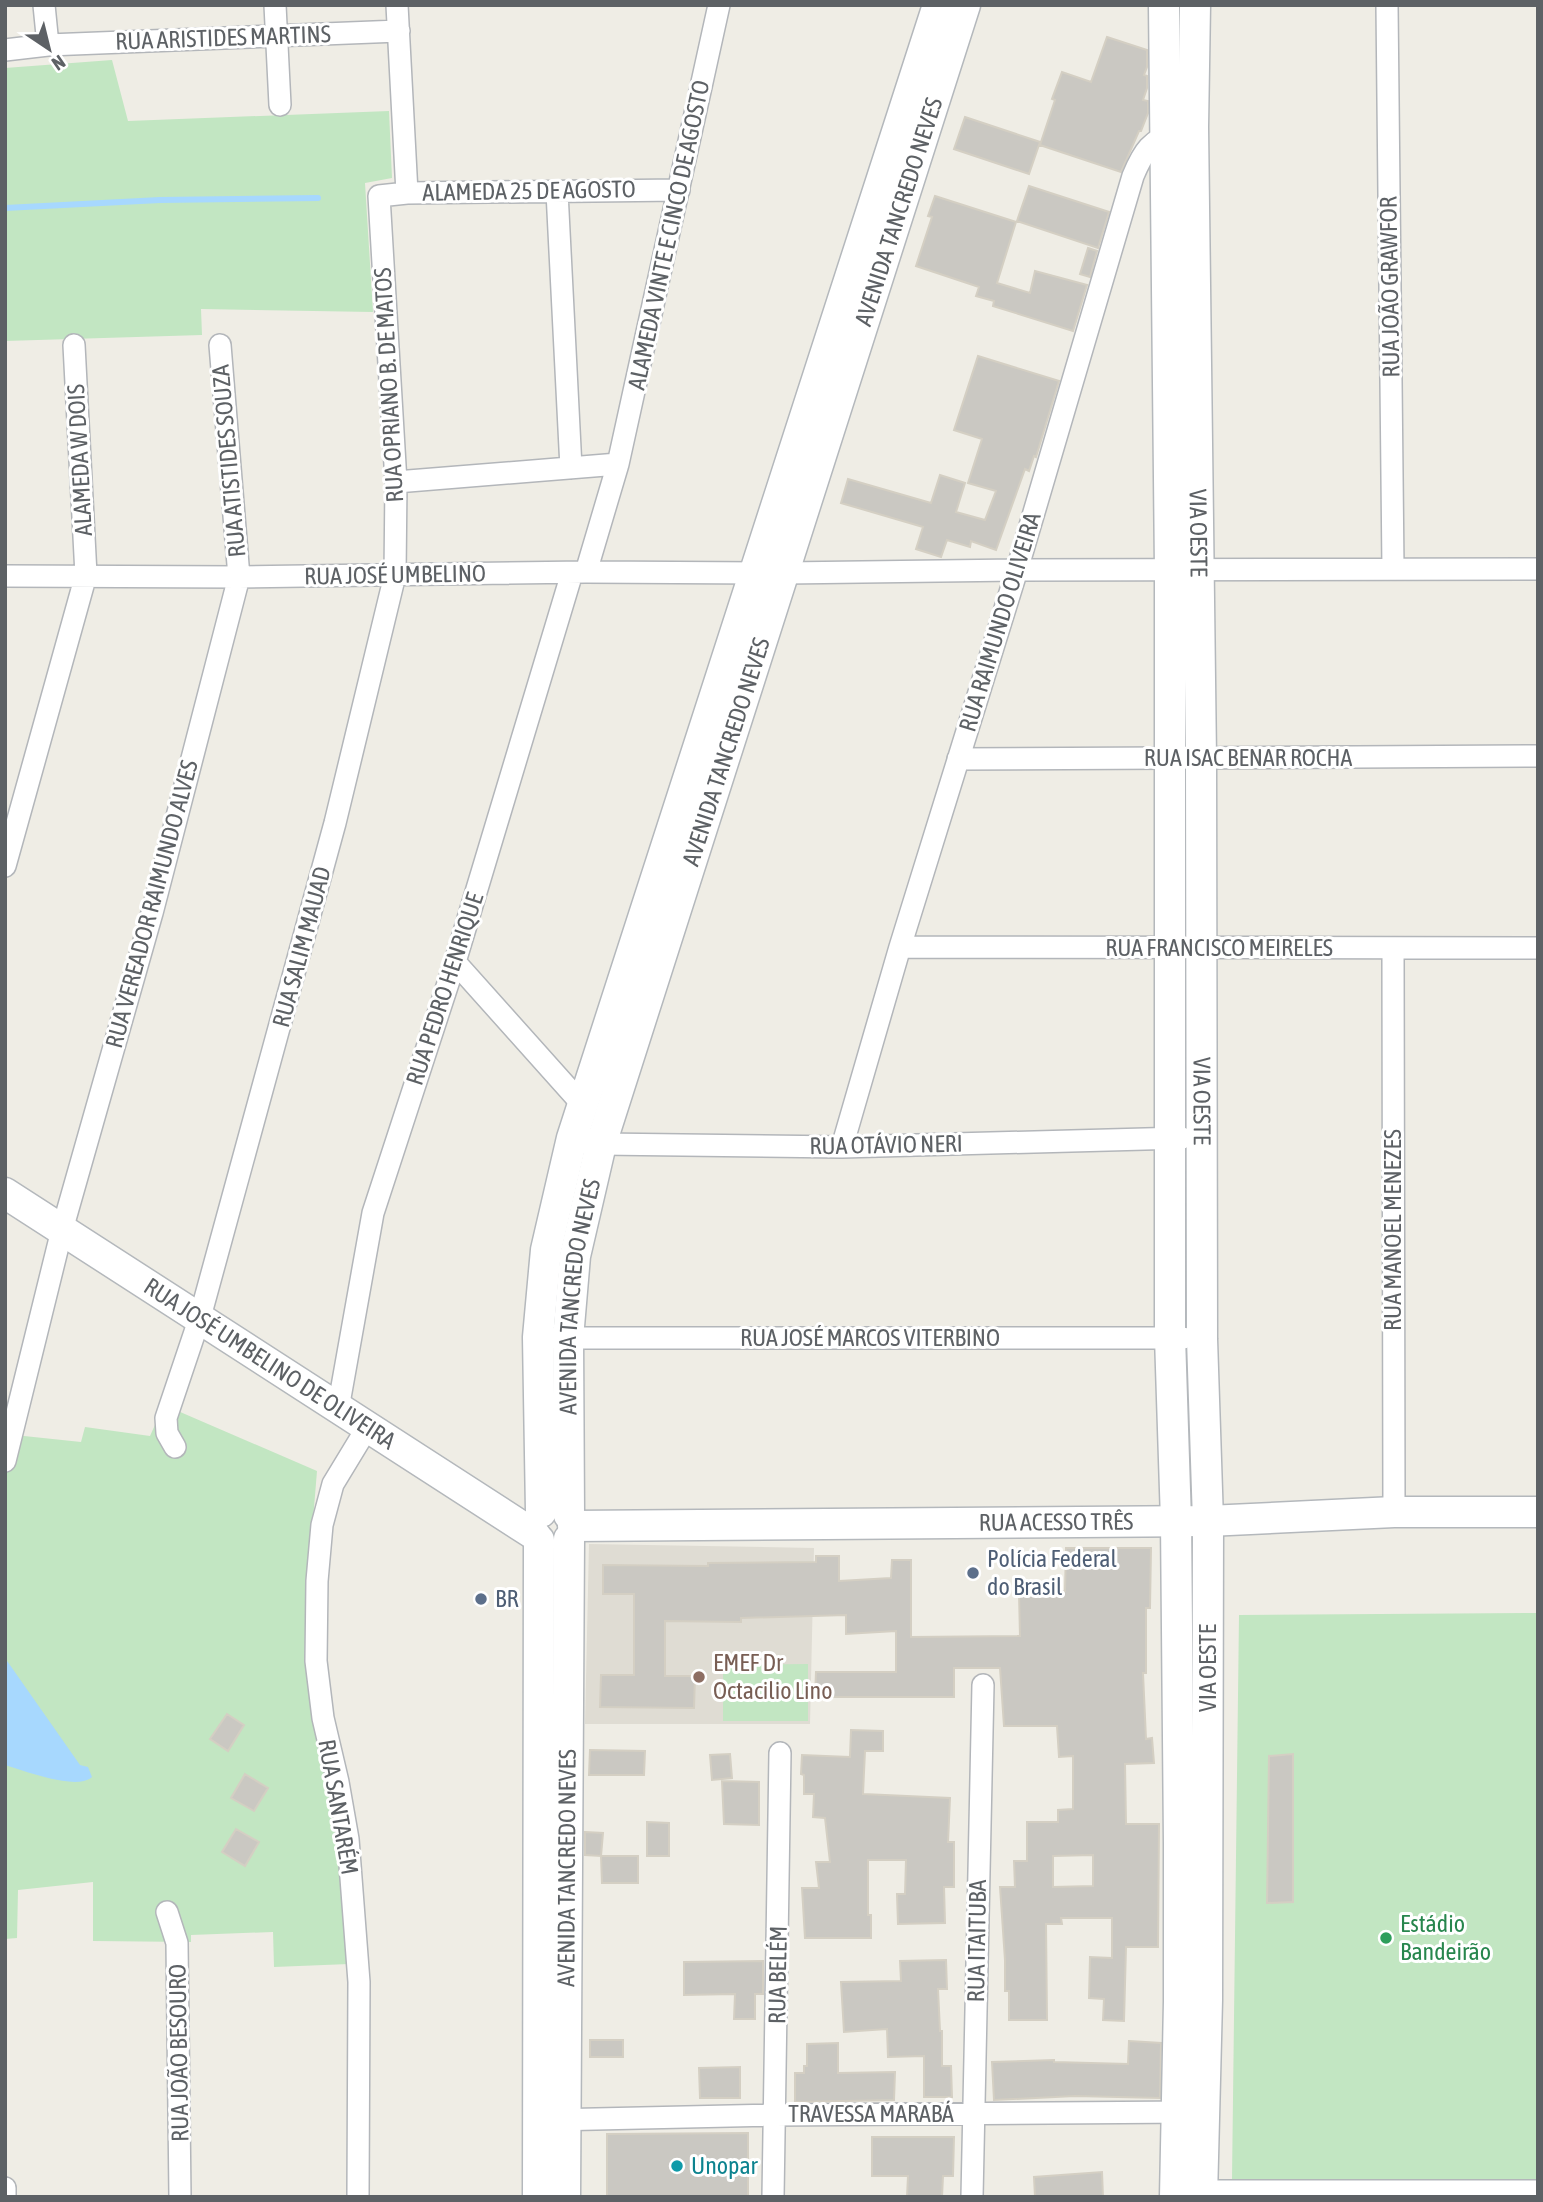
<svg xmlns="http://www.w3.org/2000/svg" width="1543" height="2202" font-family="'Asap Condensed',sans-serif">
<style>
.education{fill:#dfdcd3}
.green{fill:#c2e6c2}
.water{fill:#a7d8fe}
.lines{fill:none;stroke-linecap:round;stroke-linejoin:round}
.stream{stroke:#a7d8fe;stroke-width:6}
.building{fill:#cac8c2;stroke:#d4cfc3;stroke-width:2;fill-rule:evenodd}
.street-casing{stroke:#b3b6ba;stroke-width:24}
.secondary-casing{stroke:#b4b8bc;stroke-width:33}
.street{stroke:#fff;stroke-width:21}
.secondary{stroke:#fff;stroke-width:30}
.service-dot{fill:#5c6f8a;stroke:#fff;stroke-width:2.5}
.education-dot{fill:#8d6e63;stroke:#fff;stroke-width:2.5}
.leisure-dot{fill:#2e9e5b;stroke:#fff;stroke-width:2.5}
.culture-dot{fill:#0f9aa8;stroke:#fff;stroke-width:2.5}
.labels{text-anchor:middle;stroke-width:6;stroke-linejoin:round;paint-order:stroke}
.street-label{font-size:24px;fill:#5d6165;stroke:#fff}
.service-label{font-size:24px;fill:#4e5e75;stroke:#fff;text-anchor:start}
.education-label{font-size:24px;fill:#785e54;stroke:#fff;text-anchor:start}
.leisure-label{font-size:24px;fill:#27864d;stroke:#fff;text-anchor:start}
.culture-label{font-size:24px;fill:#0d838f;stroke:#fff;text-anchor:start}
</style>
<rect width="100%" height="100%" fill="#efede5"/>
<path class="education" d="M589,1544L814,1548L810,1724H585Z"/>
<path class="green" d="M112,60L128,121L389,111L392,178L365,183L373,312L201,309L202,335L5,341V68Z
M164,1405L317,1471L307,1593L342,1832L349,1964L274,1967L273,1932L191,1935V1942L93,1941V1882L18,1890L17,1938L5,1939V1434L81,1442L85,1427L150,1436Z
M1538,1613V2180L1232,2179L1239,1615Z
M808,1664V1721H723V1665Z"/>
<path class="water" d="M5,1658L80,1765L88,1767L92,1777C77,1791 25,1771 5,1765Z"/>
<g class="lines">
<path class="stream" d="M5,208L160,200L318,198"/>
</g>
<path class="building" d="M1107,37L1147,50V67L1144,75L1147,76V88L1143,100L1148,101V113L1141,131H1139L1121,172L1040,145L1055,100L1052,99L1062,72L1091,82Z
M965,117L1040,142L1029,174L954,149Z
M1029,186L1109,212L1098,248L1017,221Z
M935,196L1016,222L997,283L1030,293L1035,271L1087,285L1073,331L993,306L994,301L976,296L979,287L916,266L932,217L928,216Z
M1088,248L1097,251L1090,277L1080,274Z
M978,356L1059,381L1036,457L1034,456L1029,471L1025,469L996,550L971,541L970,547L947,540L941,557L916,549L923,527L841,503L848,479L931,503L940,475L965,483L956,512L985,520L996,491L968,483L982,439L954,430Z
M1066,1548H1151L1150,1608H1146V1673H1143L1146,1739L1152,1738L1154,1763L1125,1764L1126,1824H1159L1158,1947H1126L1124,2021L1103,2020L1104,1999L1089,1998L1090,1957L1112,1958V1918H1061L1062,1924H1046L1047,2020H1009V1991H1005V1960L1000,1887H1015L1014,1861H1027V1822H1058V1810L1073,1809V1756L1059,1757L1057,1726H1004L1000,1668H954V1697H815L816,1672H896V1631L846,1634V1615L741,1618V1622L665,1621V1676H695L694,1708L600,1707L601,1675H634V1594H603V1565L708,1566V1563L816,1562V1556H839V1581L891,1578L892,1560H911V1637L1020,1636L1019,1593L1065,1591ZM1093,1855V1886L1053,1887V1856Z
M227,1714L244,1725L228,1751L210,1739Z
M851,1730L883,1731V1751H865L863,1794L950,1798L948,1842H954V1887H944L945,1923L898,1924L897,1894H905L906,1860H868V1915H871V1938H805L802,1888H819L816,1862H830L825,1818L813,1817L814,1794H804V1775L801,1774L802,1755L850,1757Z
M590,1750L645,1751L644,1775H589Z
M730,1754L732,1778L712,1780L710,1755Z
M1293,1754V1902L1267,1903L1269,1756Z
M245,1774L268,1788L254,1811L231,1798Z
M722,1781L759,1782V1825L724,1824Z
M647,1822L669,1823V1856H647Z
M236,1829L259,1842L245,1866L222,1852Z
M585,1832L603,1833L601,1856L585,1855Z
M601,1856H638V1883H602Z
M946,1960L947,1989H938L940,2031H942V2066H951L952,2097H924V2056L888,2057L887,2029L844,2032L841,1982L901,1981L900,1961Z
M763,1961V1994H755V2019H734L735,1994L684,1995V1962Z
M590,2040H623V2057H590Z
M1129,2041L1161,2043L1160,2098L1075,2096L994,2100L992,2062L1054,2060V2062L1128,2064Z
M838,2043V2073L895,2072L894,2100L795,2102V2073H804V2066H807V2044Z
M740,2067V2098H700L699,2068Z
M748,2133V2197H607V2134Z
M872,2137H954L953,2176H943L942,2197H907L908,2176H872Z
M1102,2172L1103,2197H1035L1034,2177Z"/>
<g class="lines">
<defs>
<path id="street" d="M44,5L48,45
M275,5L280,105
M397,5L407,193
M1387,5L1393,569
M5,50L48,45L399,31
M557,192L571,468
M396,482L618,464
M586,572L618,464L719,5
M5,576L239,577L586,572L785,573L1017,570L1538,569
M958,759L1538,756
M5,866L86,575L74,345
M900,947L1538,948
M1393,948L1394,1512
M455,962L582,1104
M588,1141L601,1144L842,1147L1182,1138
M842,1147L900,947L1017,570L1133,176C1143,152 1151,139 1177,132
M557,1338H1183
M338,1409L373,1213L455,962L572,573
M175,1447L167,1433L166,1418L200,1317L335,823L395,575L396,482L379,196L407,193L679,190
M5,1461L62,1230L152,913L239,577L220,345
M167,1912L177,1943L180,2197
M551,2120L774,2115L1191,2112
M5,2188V2197
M1190,2191H1538
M358,2197L359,1982L348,1839L338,1782L323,1718L316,1661L317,1581L322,1525L333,1484L367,1428
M773,2197L780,1753
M972,2197L983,1685"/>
<g id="secondary">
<path d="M1164,5L1170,571V1337L1176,1521L1179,1844V2001L1175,2197"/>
<path id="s1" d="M1195,5L1193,127L1201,758L1202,1339L1208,1521L1207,2000L1202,2197"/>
<path id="s2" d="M5,1193L535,1535"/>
<path d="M541,1512L538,1337L546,1250L572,1138L938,5"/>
<path id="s3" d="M569,1515L568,1338L575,1256L601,1144L965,5"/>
<path id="s4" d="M573,1526L1208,1521L1394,1512H1538"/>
<path d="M538,2197L539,1540"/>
<path id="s5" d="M565,2197L569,1539"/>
</g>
</defs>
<use href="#street" class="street-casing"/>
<use href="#secondary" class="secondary-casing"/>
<use href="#street" class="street"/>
<use href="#secondary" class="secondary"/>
</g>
<g class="service-dot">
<circle cx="973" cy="1573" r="7"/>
<circle cx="481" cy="1599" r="7"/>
</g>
<circle class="education-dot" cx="699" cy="1677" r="7"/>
<circle class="leisure-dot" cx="1386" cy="1938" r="7"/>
<circle class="culture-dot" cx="677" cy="2166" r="7"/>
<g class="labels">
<g class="street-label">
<text transform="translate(223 38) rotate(-2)" y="8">RUA ARISTIDES MARTINS</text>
<text transform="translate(529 191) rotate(-1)" y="8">ALAMEDA 25 DE AGOSTO</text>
<text dy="8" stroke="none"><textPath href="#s3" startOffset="1353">AVENIDA TANCREDO NEVES</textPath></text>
<text transform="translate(669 235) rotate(-78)" y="8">ALAMEDA VINTE E CINCO DE AGOSTO</text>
<text transform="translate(1390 287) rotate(-91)" y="8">RUA JOÃO GRAWFOR</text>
<text transform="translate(389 385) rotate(-93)" y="8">RUA OPRIANO B. DE MATOS</text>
<text transform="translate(80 460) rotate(-93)" y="8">ALAMEDA W DOIS</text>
<text transform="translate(229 461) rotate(-95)" y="8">RUA ATISTIDES SOUZA</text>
<text dy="8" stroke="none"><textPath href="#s1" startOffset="528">VIA OESTE</textPath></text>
<text transform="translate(395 575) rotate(-1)" y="8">RUA JOSÉ UMBELINO</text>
<text transform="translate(1000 622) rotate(-73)" y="8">RUA RAIMUNDO OLIVEIRA</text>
<text dy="8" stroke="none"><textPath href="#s3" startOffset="786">AVENIDA TANCREDO NEVES</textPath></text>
<text x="1248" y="766">RUA ISAC BENAR ROCHA</text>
<text transform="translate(152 904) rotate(-75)" y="8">RUA VEREADOR RAIMUNDO ALVES</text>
<text transform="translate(302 947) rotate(-75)" y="8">RUA SALIM MAUAD</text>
<text x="1219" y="956">RUA FRANCISCO MEIRELES</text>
<text transform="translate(445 989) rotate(-72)" y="8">RUA PEDRO HENRIQUE</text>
<text dy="8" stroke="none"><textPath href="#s1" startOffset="1096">VIA OESTE</textPath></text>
<text transform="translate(886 1145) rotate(-1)" y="8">RUA OTÁVIO NERI</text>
<text transform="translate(1393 1230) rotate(-90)" y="8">RUA MANOEL MENEZES</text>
<text dy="8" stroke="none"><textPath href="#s3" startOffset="219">AVENIDA TANCREDO NEVES</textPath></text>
<text x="870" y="1346">RUA JOSÉ MARCOS VITERBINO</text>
<text dy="8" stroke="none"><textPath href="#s2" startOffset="315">RUA JOSÉ UMBELINO DE OLIVEIRA</textPath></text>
<text dy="8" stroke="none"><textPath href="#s4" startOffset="483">RUA ACESSO TRÊS</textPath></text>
<text transform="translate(1208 1668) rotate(-90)" y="8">VIA OESTE</text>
<text transform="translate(338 1807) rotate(80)" y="8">RUA SANTARÉM</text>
<text dy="8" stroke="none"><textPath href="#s5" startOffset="329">AVENIDA TANCREDO NEVES</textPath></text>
<text transform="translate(977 1941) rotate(-89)" y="8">RUA ITAITUBA</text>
<text transform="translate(778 1975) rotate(-89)" y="8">RUA BELÉM</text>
<text transform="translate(179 2053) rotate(-91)" y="8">RUA JOÃO BESOURO</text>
<text x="871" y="2122">TRAVESSA MARABÁ</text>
</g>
<g class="service-label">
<text x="987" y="1567">Polícia Federal<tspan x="987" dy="28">do Brasil</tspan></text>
<text x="495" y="1607">BR</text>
</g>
<g class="education-label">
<text x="713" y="1671">EMEF Dr<tspan x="713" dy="28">Octacilio Lino</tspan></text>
</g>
<g class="leisure-label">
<text x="1400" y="1932">Estádio<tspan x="1400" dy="28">Bandeirão</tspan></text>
</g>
<g class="culture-label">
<text x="691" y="2174">Unopar</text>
</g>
</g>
<rect width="1543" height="2202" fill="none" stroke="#5d6165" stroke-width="14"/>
<g transform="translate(49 49) rotate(145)" stroke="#ffffff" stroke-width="5" paint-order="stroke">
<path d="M0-5L12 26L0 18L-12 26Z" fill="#5d6165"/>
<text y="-10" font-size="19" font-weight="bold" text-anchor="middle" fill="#5d6165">N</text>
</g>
</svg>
